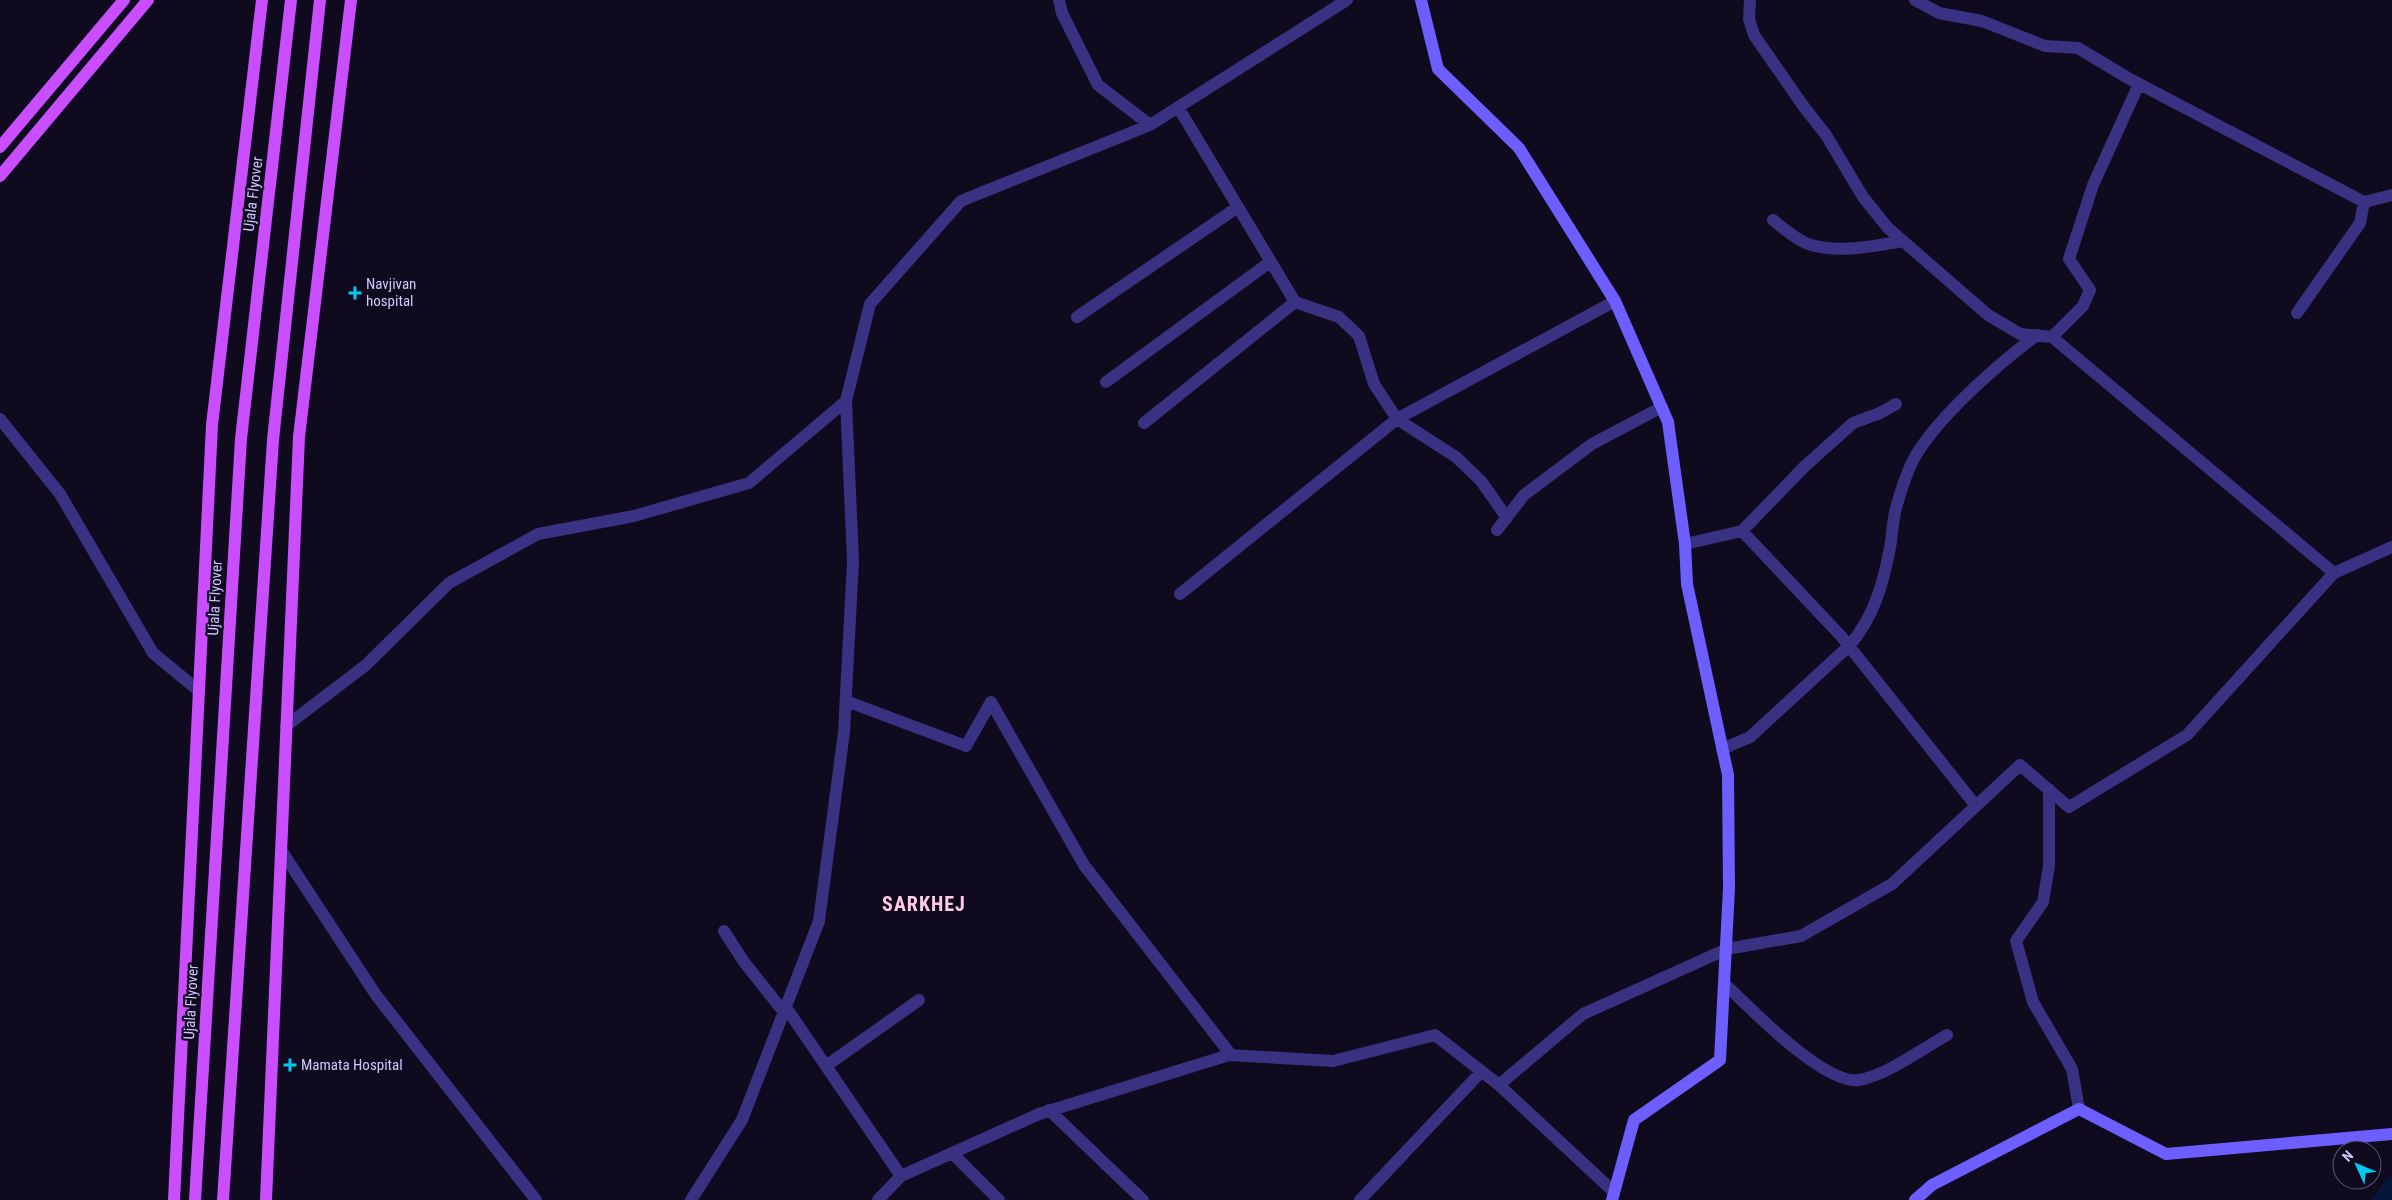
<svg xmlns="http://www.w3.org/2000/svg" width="2392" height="1200" font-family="'Roboto Condensed',sans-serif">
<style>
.water{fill:#05153c}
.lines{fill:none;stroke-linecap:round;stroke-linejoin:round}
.street{stroke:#393181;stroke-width:12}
.secondary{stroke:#6d5eff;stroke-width:12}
.primary{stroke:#c94eff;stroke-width:12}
.poi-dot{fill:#00caf2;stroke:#0f0a1e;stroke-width:2}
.labels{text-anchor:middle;stroke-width:4.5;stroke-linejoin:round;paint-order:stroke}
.street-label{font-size:15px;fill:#d1c7ff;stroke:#0f0a1e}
.poi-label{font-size:15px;fill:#d1c7ff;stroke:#0f0a1e;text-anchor:start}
.district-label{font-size:20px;font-weight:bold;letter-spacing:1px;fill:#ffc9e8;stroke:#0f0a1e}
</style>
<rect width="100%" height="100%" fill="#0f0a1e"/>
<path class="water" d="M2392,1176V1200H2371L2388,1177Z"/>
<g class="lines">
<path class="street" d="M1059,0L1062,13L1098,85L1150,125
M1750,0L1749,19L1754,35L1804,107L1826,135L1863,197L1888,228L1988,315L2020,334L2052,337L2334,573
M1915,0L1939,13L1982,21L2045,46L2078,48L2128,78L2364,202L2392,195
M1773,220C1783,228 1795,239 1808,244C1839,254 1872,246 1903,241
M1295,302L1339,317L1359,336L1374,384L1397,419L1456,457L1481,481L1507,518
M2297,313L2360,223L2364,202
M1077,317L1238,207
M2052,337L2083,306L2090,290L2069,259L2093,185L2139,84
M1106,382L1270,262
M0,419L60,494L153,653L199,691
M1144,423L1295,302L1178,107
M1497,530L1524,495L1592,444L1662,407
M1742,531L1841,636L1976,806
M1685,544L1742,531L1804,467L1853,423L1880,413L1896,404
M1180,594L1397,419L1615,301
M846,701L966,746L991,702L1084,865L1231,1055
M286,726L366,665L449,583L538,534L634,516L749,483L846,401
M1722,749L1750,737L1849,646C1875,616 1884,581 1891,542C1892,532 1893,522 1895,512C1900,493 1906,472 1916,455C1941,414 1998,364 2037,335
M2049,789V866L2043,902L2016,941L2033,1002L2072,1069L2079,1109
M281,850L376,995L536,1200
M724,931L744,962L783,1011
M1725,984C1750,1008 1824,1085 1859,1080C1887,1075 1922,1049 1947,1035
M785,1006L901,1176L1039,1114L1229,1055L1333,1061L1435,1035L1499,1085L1583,1014L1727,949L1801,936L1892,884L2020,765L2069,807L2187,735L2334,573L2392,547
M826,1066L919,1000
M1499,1085L1614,1192
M1049,1110L1143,1200
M952,1153L999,1200
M691,1200L742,1120L819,921L844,732L853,561L846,401L870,304L961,201L1150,125L1347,0
M878,1200L901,1176
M1360,1200L1482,1071"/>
<path class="secondary" d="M1421,0L1438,69L1519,148L1615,301L1668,422L1685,544L1687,584L1728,775L1729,888L1720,1060L1634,1120L1612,1200
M1915,1200L1932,1185L2079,1109L2166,1154L2392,1134"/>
<path class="primary" d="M0,147L124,0
M0,176L148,0
M174,1200L212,425L262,0
M195,1200L241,439L291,0
M223,1200L273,440L320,0
M266,1200L299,437L351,0"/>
</g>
<g class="poi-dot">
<path d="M352.5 285.5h5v5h5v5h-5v5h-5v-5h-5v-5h5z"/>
<path d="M287.5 1057.5h5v5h5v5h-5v5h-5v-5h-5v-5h5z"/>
</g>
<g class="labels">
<g class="street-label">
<text transform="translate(253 194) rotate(-83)" y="5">Ujala Flyover</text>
<text transform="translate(215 598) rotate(-87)" y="5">Ujala Flyover</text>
<text transform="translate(191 1002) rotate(-87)" y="5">Ujala Flyover</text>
</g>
<g class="poi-label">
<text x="366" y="289">Navjivan<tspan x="366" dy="17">hospital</tspan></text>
<text x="301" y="1070">Mamata Hospital</text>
</g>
<g class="district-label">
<text x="924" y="911">SARKHEJ</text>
</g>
</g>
<g transform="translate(2357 1165) rotate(314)"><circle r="24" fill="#0f0a1e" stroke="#5d5678"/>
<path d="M0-4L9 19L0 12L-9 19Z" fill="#00caf2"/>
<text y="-8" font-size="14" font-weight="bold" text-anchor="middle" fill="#d1c7ff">N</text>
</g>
</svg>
